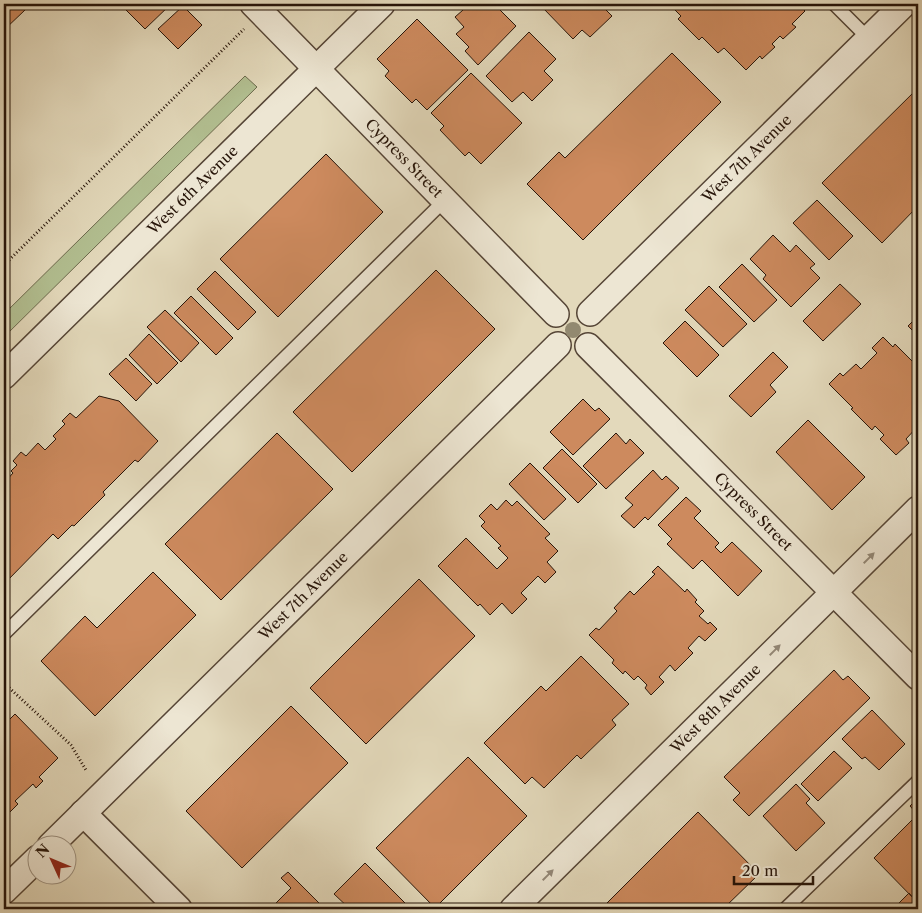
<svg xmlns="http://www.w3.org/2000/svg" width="922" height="913" font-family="'Libre Caslon Text',serif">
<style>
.green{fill:#b2bf91;stroke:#6c6a4d}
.building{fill:#cd8a5e;stroke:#261409}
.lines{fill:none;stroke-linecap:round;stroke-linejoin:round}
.service-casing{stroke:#554536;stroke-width:15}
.minor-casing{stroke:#554536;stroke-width:28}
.path{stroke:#261409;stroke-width:3;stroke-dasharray:1 2.5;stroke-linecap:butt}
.service{stroke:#ede6d3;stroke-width:12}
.minor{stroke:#ede6d3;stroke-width:25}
.tree{fill:#928970}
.oneway{fill:#938878}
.labels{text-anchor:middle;stroke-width:4;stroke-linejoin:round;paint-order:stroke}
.street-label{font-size:15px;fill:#261409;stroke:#ede6d3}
</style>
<rect width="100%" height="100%" fill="#e3d9bb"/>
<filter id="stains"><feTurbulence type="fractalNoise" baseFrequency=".004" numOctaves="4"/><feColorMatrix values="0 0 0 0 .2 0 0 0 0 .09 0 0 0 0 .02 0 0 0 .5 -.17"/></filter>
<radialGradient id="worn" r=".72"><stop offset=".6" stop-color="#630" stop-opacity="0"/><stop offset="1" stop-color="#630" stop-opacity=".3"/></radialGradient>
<path class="green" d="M245,76L257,87L4,337V314Z"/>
<path class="building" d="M4,4H18L25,10L4,30Z
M98,4H111L104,10Z
M126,4H171L145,29L123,7Z
M457,4H505L499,9L516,26L478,65L465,51L469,47L456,34L464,27L455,17L463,10Z
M547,4H609L604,8L612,16L590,37L582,30L573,39L543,8Z
M669,4H798L805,11L792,24L796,27L783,39L780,36L772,44L775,47L762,59L760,56L746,70L724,48L718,53L702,37L699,40L678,19L681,16Z
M183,6L202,25L178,49L158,29Z
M417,19L468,70L427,110L416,99L412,103L385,76L389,71L377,59Z
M529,32L556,59L544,71L553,80L532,101L523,92L512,102L486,76Z
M672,53L721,102L583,240L527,184L559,152L565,158Z
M471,73L522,123L481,164L469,152L465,156L440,130L444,126L431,113Z
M918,88V206L882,243L822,183Z
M326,154L383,212L278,317L220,259Z
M817,200L853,236L829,260L793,223Z
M773,235L790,252L796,245L815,264L810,268L820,278L791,307L763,279L766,275L750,259Z
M742,264L777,300L754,322L719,287Z
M436,270L495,329L352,472L293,412Z
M215,271L256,312L238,330L197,289Z
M840,284L861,304L823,341L803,321Z
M709,286L747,324L723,347L685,310Z
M191,296L233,338L216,355L174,313Z
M165,310L199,343L181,362L147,327Z
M918,316V336L908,326Z
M685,321L719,355L697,377L663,343Z
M149,334L178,363L157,384L129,355Z
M883,337L893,347L895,344L918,367V426L906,439L909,443L896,455L880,439L884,435L875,426L872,430L851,409L853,408L829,384L840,373L843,376L856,364L861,369L877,353L872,348Z
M773,352L788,367L770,385L776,392L751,417L729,396Z
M126,358L152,384L136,401L109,374Z
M99,396L119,401L158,441L138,462L135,460L103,492L105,495L74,526L72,525L58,539L53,534L4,584V483L13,473L11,471L17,465L13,461L21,452L26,456L38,443L45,450L56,439L53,436L65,424L62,421L70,413L76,418Z
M583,399L595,411L599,408L610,419L573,455L550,432Z
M808,420L865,477L832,510L776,452Z
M277,433L333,489L221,600L165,544Z
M616,433L626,444L630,439L644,453L606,489L583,466Z
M562,449L597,484L578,503L543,468Z
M530,463L566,499L544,520L509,484Z
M653,470L662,480L666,476L679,488L648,520L645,517L634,528L621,516L633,505L625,498Z
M686,497L701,511L694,518L719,543L715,547L721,553L732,542L762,571L738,596L702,560L693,569L667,544L672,539L658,525Z
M506,500L512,506L517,501L550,534L545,538L558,551L547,562L556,572L545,583L538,576L521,593L527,599L512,614L502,603L490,615L480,604L478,606L438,566L466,538L497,569L508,558L498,548L501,546L481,526L485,522L479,516L491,504L497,510Z
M658,566L685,592L687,589L697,600L695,602L704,611L699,616L708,624L710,622L717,629L705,641L699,636L688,648L693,653L675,671L670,665L659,677L664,682L651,695L645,688L647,685L638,676L634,680L625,671L623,674L612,663L614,660L589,635L596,628L599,630L617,611L614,608L630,591L634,595L655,574L652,572Z
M153,572L196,615L95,716L41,661L85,616L97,628Z
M419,579L475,636L366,744L310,688Z
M581,656L629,704L612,720L616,725L581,759L577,755L544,788L532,777L525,784L484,743L541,686L546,691Z
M834,670L843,680L848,676L870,698L749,816L733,800L740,793L724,777Z
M291,706L348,763L242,868L186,811Z
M872,710L905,744L879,770L865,757L862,759L842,739Z
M15,714L58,758L39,777L43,781L36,788L33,784L15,801L18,804L5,817L4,816V725Z
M834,751L852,768L818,801L801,784Z
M468,757L527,816L435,908L376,848Z
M796,784L810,799L806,803L825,823L796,851L763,816Z
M918,798V815L910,806Z
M698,812L759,874L723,909H601Z
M918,814V903L874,858Z
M365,863L411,909H350L334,894Z
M288,872L325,909H270L291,888L281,878Z
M909,893L918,903V909H893Z"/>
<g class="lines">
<defs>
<path id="service" d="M834,4L869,39
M4,634L445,200
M785,909L918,781"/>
<g id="minor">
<path id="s1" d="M253,4L556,314"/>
<path id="s2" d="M590,313L904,4"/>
<path id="s3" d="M588,346L918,677"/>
<path id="s4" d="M4,376L382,4"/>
<path d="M83,813L179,909"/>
<path id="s5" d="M50,846L558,345"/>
<path d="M4,891L38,858"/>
<path id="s6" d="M513,909L918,509"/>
</g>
</defs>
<use href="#service" class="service-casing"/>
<use href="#minor" class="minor-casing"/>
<path class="path" d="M4,265L244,29
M4,683L71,745L86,770"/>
<use href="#service" class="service"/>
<use href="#minor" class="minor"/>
</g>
<circle class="tree" cx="573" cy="330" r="8"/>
<defs><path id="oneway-solid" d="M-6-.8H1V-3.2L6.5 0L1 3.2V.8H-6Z" transform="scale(1.25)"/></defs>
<g class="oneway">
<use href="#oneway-solid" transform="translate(869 558) rotate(-45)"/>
<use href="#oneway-solid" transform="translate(775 650) rotate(-45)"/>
<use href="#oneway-solid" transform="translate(548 875) rotate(-45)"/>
</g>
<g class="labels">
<g class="street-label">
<text dy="5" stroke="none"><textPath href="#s1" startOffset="216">Cypress Street</textPath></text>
<text dy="5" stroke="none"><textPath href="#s2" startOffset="220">West 7th Avenue</textPath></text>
<text dy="5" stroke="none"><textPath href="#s4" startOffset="265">West 6th Avenue</textPath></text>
<text dy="5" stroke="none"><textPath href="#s3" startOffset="234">Cypress Street</textPath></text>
<text dy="5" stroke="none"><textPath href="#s5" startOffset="356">West 7th Avenue</textPath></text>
<text dy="5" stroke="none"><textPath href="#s6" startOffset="285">West 8th Avenue</textPath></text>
</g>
</g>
<rect width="922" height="913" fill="none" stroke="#e3d9bb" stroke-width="20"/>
<rect x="5" y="5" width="912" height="903" fill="none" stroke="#261409" stroke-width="2.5"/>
<rect x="10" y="10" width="902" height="893" fill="none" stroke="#261409"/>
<g transform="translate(52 860) rotate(314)"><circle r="24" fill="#ede6d3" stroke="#9d9282"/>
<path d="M0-4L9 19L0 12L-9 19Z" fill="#8f2418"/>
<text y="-8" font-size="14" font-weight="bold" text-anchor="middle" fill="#261409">N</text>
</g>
<path d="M734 876v8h79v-8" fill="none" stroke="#261409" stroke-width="2.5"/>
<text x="742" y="876" font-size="15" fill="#261409" stroke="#ede6d3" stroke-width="4" paint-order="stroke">20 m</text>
<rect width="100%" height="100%" filter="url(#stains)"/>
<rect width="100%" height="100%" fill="url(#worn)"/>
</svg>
